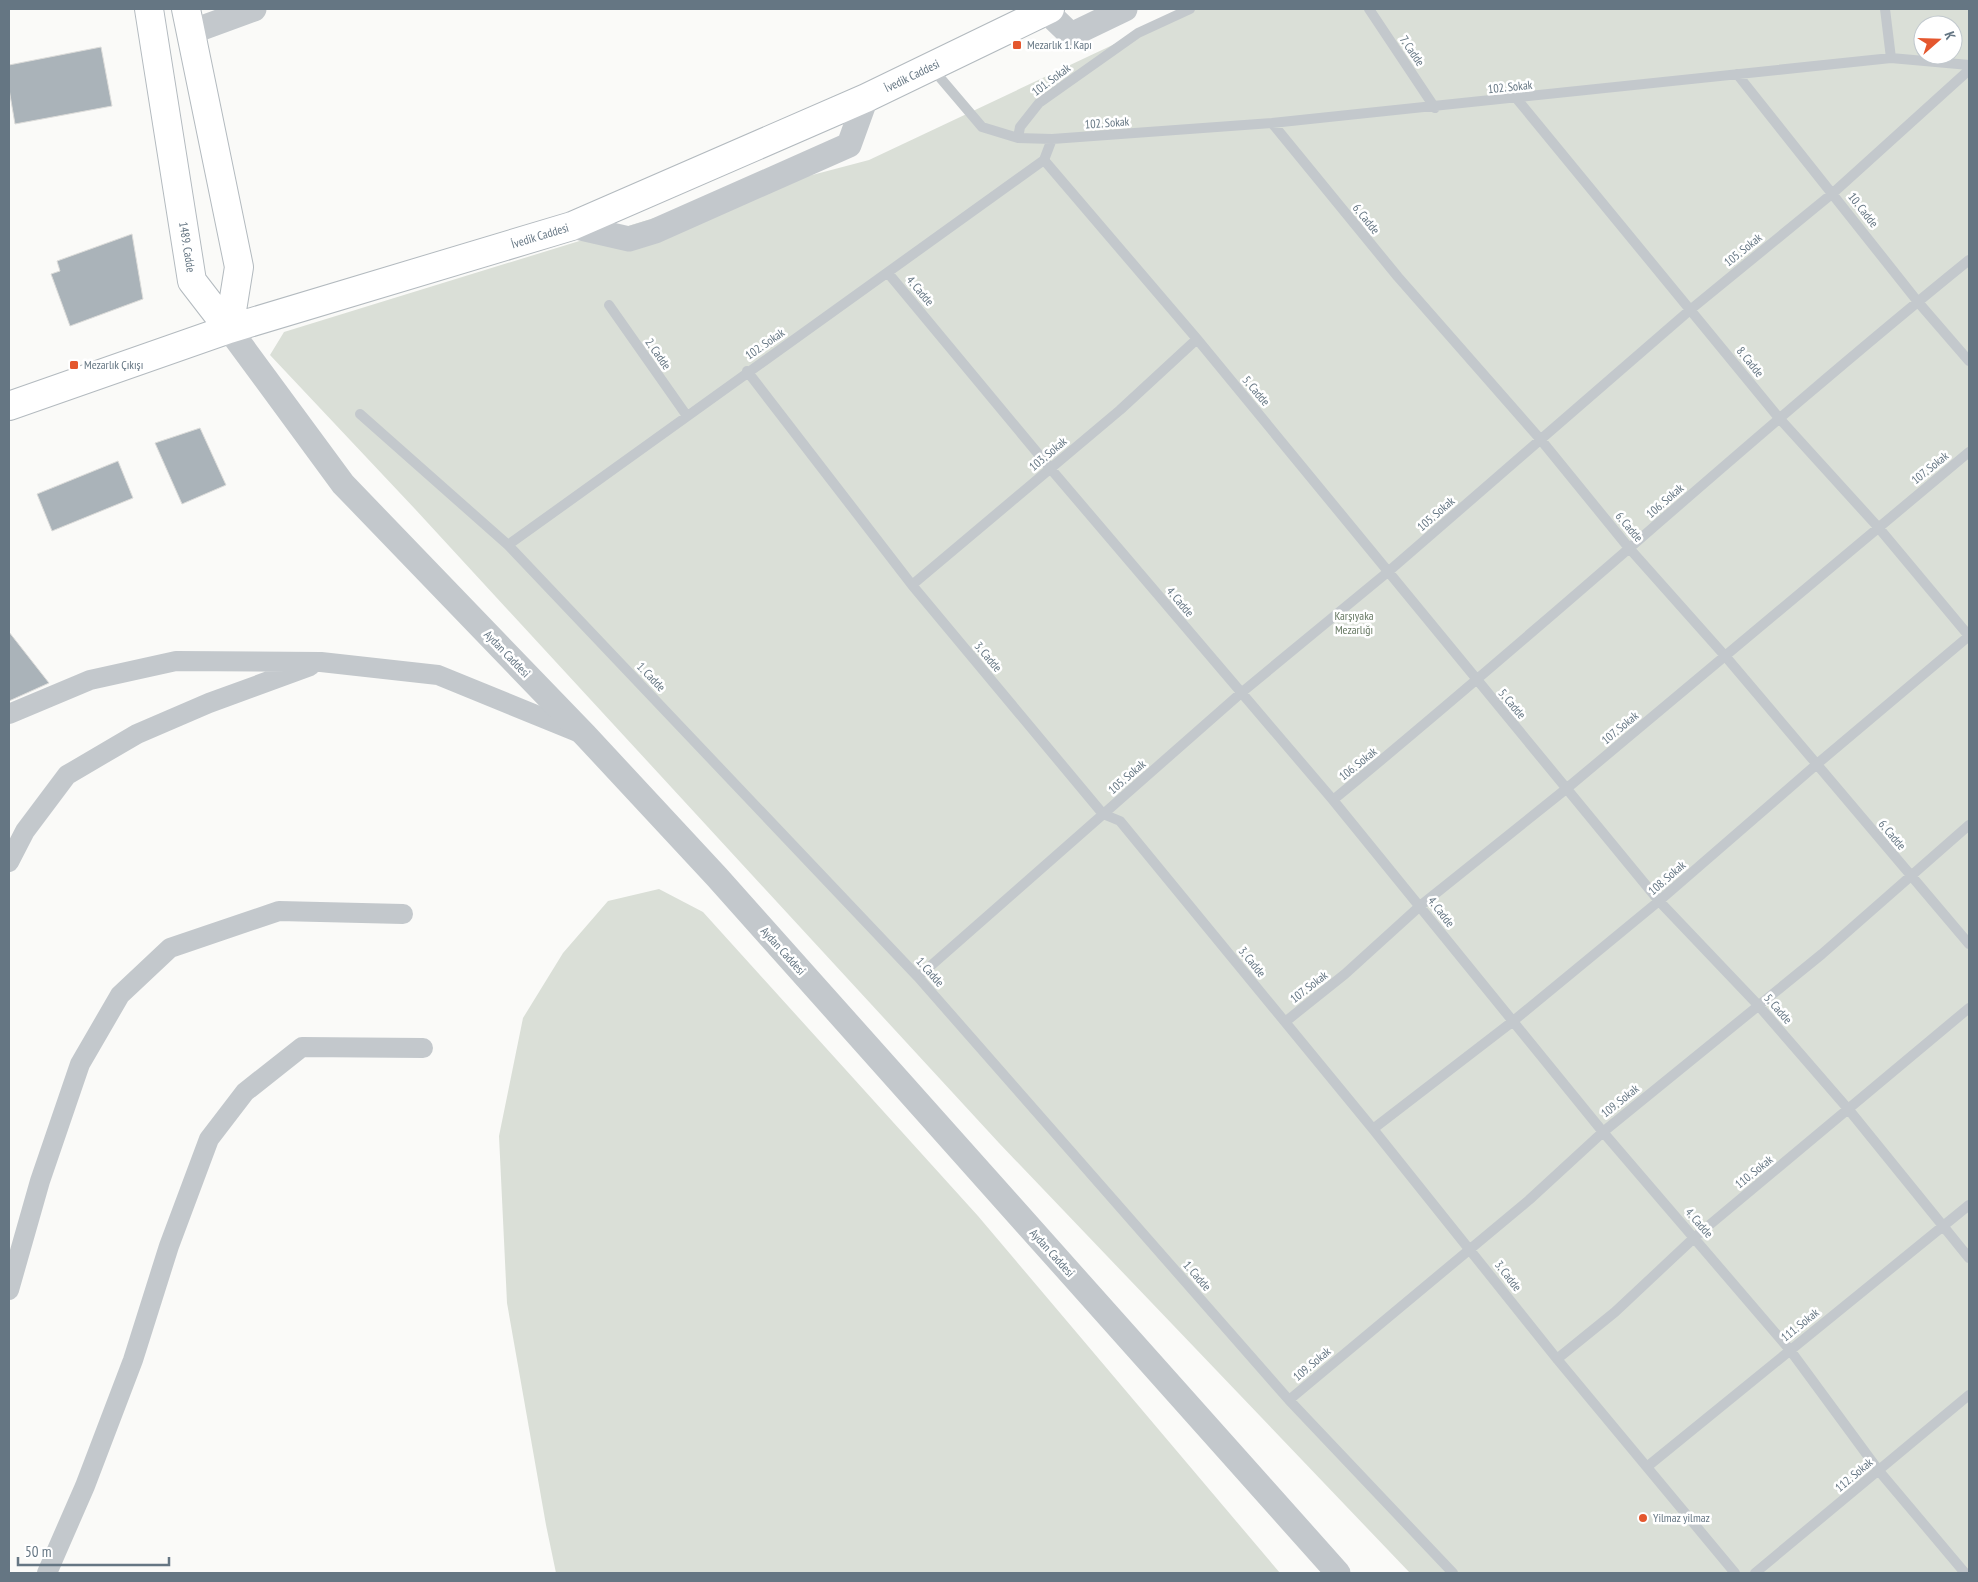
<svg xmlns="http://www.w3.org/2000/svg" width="1978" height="1582" font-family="'PT Sans Narrow',sans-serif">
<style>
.green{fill:#dadfd7;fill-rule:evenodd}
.building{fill:#aab3b9;stroke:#dcdcda}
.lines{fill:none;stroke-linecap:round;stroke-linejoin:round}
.secondary-casing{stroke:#b3babf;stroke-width:30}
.service{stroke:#c3c8cc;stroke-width:10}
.minor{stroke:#c3c8cc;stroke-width:20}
.tertiary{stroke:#c3c8cc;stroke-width:25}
.secondary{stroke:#fff;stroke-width:28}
.poi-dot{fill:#e4572e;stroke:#fff;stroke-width:2}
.labels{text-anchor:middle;stroke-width:5;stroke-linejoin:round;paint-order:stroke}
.poi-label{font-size:12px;fill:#657683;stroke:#fff;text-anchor:start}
.street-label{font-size:12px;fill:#657683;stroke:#fff}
.park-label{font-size:12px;fill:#687a64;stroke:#fff}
</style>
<rect width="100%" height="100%" fill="#fafaf8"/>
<path class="green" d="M1184,9H1969V1573H1410L999,1143L415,509L270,355L284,332L680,210L869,160L1138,33ZM1923,25H1953V55H1923Z
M659,889L703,912L978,1216L1280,1573H556L546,1525L507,1303L499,1136L523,1018L563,953L608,901Z"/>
<path class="building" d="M101,47L112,106L15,124L9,89V65Z
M132,234L143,299L70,326L51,274L60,271L57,261Z
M200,428L226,485L182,504L155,443Z
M118,461L133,498L52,531L37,494Z
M9,632L49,683L9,701Z"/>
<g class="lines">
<defs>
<path id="secondary" d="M149,9L192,281L229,329
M186,9L239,267L229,329
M9,406L229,329L572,226L866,98L1050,9"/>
</defs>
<use href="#secondary" class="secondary-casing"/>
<path class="service" d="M1369,9L1435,108
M1885,9L1891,58
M931,67L982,127L1018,138L1052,139L1272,123L1891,58L1969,65
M1737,74L1918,302L1969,361
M1517,99L1779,418L1878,527L1969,636
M1272,123L1398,277L1541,440L1629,548L1726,657L1969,944
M1018,138L1020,127L1039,103L1138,33L1190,9
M1044,160L1197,339L1659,901L1758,1005L1849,1110L1969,1258
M888,273L1050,468L1333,800L1603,1132L1790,1350L1879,1471L1965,1573
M609,305L687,416
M747,371L912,585L1103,814L1120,821L1373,1129L1557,1359L1735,1573
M360,414L508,545L918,977L1289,1400L1453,1573
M508,545L1044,160L1052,139
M912,585L1120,410L1197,339
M1333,800C1548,624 1753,435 1969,260
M918,977L1241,693L1389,571L1690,310L1833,193L1969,70
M1285,1022L1345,974L1420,906L1566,789L1969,452
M1373,1129L1512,1022L1659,901L1817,764L1969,636
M1557,1359L1615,1312L1695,1237L1969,1008
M1289,1400L1529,1200L1603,1132L1822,954L1969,825
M1648,1466L1969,1205
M1755,1573L1969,1395"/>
<path class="minor" d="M9,714L90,680L176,661L321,662L438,675L580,733
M9,862L25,831L67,775L137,734L209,703L310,666
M9,1290L40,1181L80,1064L120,995L170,948L279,911L403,914
M47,1573L85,1486L133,1360L169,1246L209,1139L245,1092L302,1047L423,1048"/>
<path class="tertiary" d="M1046,11L1071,35L1125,9
M191,32L254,9
M572,226L629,239L655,231L849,145L866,98
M229,329L343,484L585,735L717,877L1338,1573"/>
<use href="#secondary" class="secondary"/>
</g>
<g class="poi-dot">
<rect x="1012" y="40" width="10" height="10" rx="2.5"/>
<rect x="69" y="360" width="10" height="10" rx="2.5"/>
<circle cx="1643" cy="1518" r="5"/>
</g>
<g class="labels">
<g class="poi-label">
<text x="1027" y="49">Mezarlık 1. Kapı</text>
<text x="84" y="369">Mezarlık Çıkışı</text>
<text x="1653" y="1522">Yilmaz yilmaz</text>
</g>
<g class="street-label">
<text transform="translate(1412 51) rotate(56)" y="4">7. Cadde</text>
<text transform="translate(912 76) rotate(-26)" y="4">İvedik Caddesi</text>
<text transform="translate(1051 80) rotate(-37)" y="4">101. Sokak</text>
<text transform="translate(1510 87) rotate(-6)" y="4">102. Sokak</text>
<text transform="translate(1107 123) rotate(-4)" y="4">102. Sokak</text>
<text transform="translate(1863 210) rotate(52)" y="4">10. Cadde</text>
<text transform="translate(1366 219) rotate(51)" y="4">6. Cadde</text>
<text transform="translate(540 236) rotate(-17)" y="4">İvedik Caddesi</text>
<text transform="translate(187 247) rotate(81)" y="4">1489. Cadde</text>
<text transform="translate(1743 250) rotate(-39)" y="4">105. Sokak</text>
<text transform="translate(920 291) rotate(50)" y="4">4. Cadde</text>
<text transform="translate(765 344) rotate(-35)" y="4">102. Sokak</text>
<text transform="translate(658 354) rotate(55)" y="4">2. Cadde</text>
<text transform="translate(1750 362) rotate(51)" y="4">8. Cadde</text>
<text transform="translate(1256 391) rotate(50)" y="4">5. Cadde</text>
<text transform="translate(1048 454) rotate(-40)" y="4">103. Sokak</text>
<text transform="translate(1930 468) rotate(-39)" y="4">107. Sokak</text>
<text transform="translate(1665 501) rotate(-41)" y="4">106. Sokak</text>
<text transform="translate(1436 514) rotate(-41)" y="4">105. Sokak</text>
<text transform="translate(1629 527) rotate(50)" y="4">6. Cadde</text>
<text transform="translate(1180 602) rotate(50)" y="4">4. Cadde</text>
<text transform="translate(507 654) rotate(46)" y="4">Aydan Caddesi</text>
<text transform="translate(988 657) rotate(50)" y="4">3. Cadde</text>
<text transform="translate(651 677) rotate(46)" y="4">1. Cadde</text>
<text transform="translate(1512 704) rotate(50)" y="4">5. Cadde</text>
<text transform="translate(1620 728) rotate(-40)" y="4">107. Sokak</text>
<text transform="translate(1358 764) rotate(-39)" y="4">106. Sokak</text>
<text transform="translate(1127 777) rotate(-41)" y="4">105. Sokak</text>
<text transform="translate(1892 835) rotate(50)" y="4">6. Cadde</text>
<text transform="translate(1667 878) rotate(-41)" y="4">108. Sokak</text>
<text transform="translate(1441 912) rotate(52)" y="4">4. Cadde</text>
<text transform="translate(783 951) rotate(48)" y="4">Aydan Caddesi</text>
<text transform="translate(1252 962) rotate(51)" y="4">3. Cadde</text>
<text transform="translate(930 972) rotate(48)" y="4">1. Cadde</text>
<text transform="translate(1309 987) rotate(-38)" y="4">107. Sokak</text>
<text transform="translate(1778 1009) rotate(49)" y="4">5. Cadde</text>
<text transform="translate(1620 1101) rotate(-39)" y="4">109. Sokak</text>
<text transform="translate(1754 1172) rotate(-39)" y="4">110. Sokak</text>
<text transform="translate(1699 1223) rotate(49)" y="4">4. Cadde</text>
<text transform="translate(1052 1253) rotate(48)" y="4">Aydan Caddesi</text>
<text transform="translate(1197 1276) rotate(49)" y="4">1. Cadde</text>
<text transform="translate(1508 1276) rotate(52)" y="4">3. Cadde</text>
<text transform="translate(1800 1325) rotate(-39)" y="4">111. Sokak</text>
<text transform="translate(1312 1364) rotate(-40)" y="4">109. Sokak</text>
<text transform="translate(1854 1475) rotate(-40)" y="4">112. Sokak</text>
</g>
<g class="park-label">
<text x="1354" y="620">Karşıyaka<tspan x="1354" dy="14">Mezarlığı</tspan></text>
</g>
</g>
<rect width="1978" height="1582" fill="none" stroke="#657683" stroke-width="20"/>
<g transform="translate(1938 40) rotate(70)"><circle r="24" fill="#ffffff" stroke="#c1c8cd"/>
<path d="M0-4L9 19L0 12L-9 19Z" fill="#e4572e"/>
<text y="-8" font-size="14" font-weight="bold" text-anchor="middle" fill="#657683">K</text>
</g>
<path d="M18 1557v8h151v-8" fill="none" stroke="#657683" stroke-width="2.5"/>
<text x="25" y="1557" font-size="15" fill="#657683" stroke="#ffffff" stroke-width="4" paint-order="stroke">50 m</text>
</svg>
